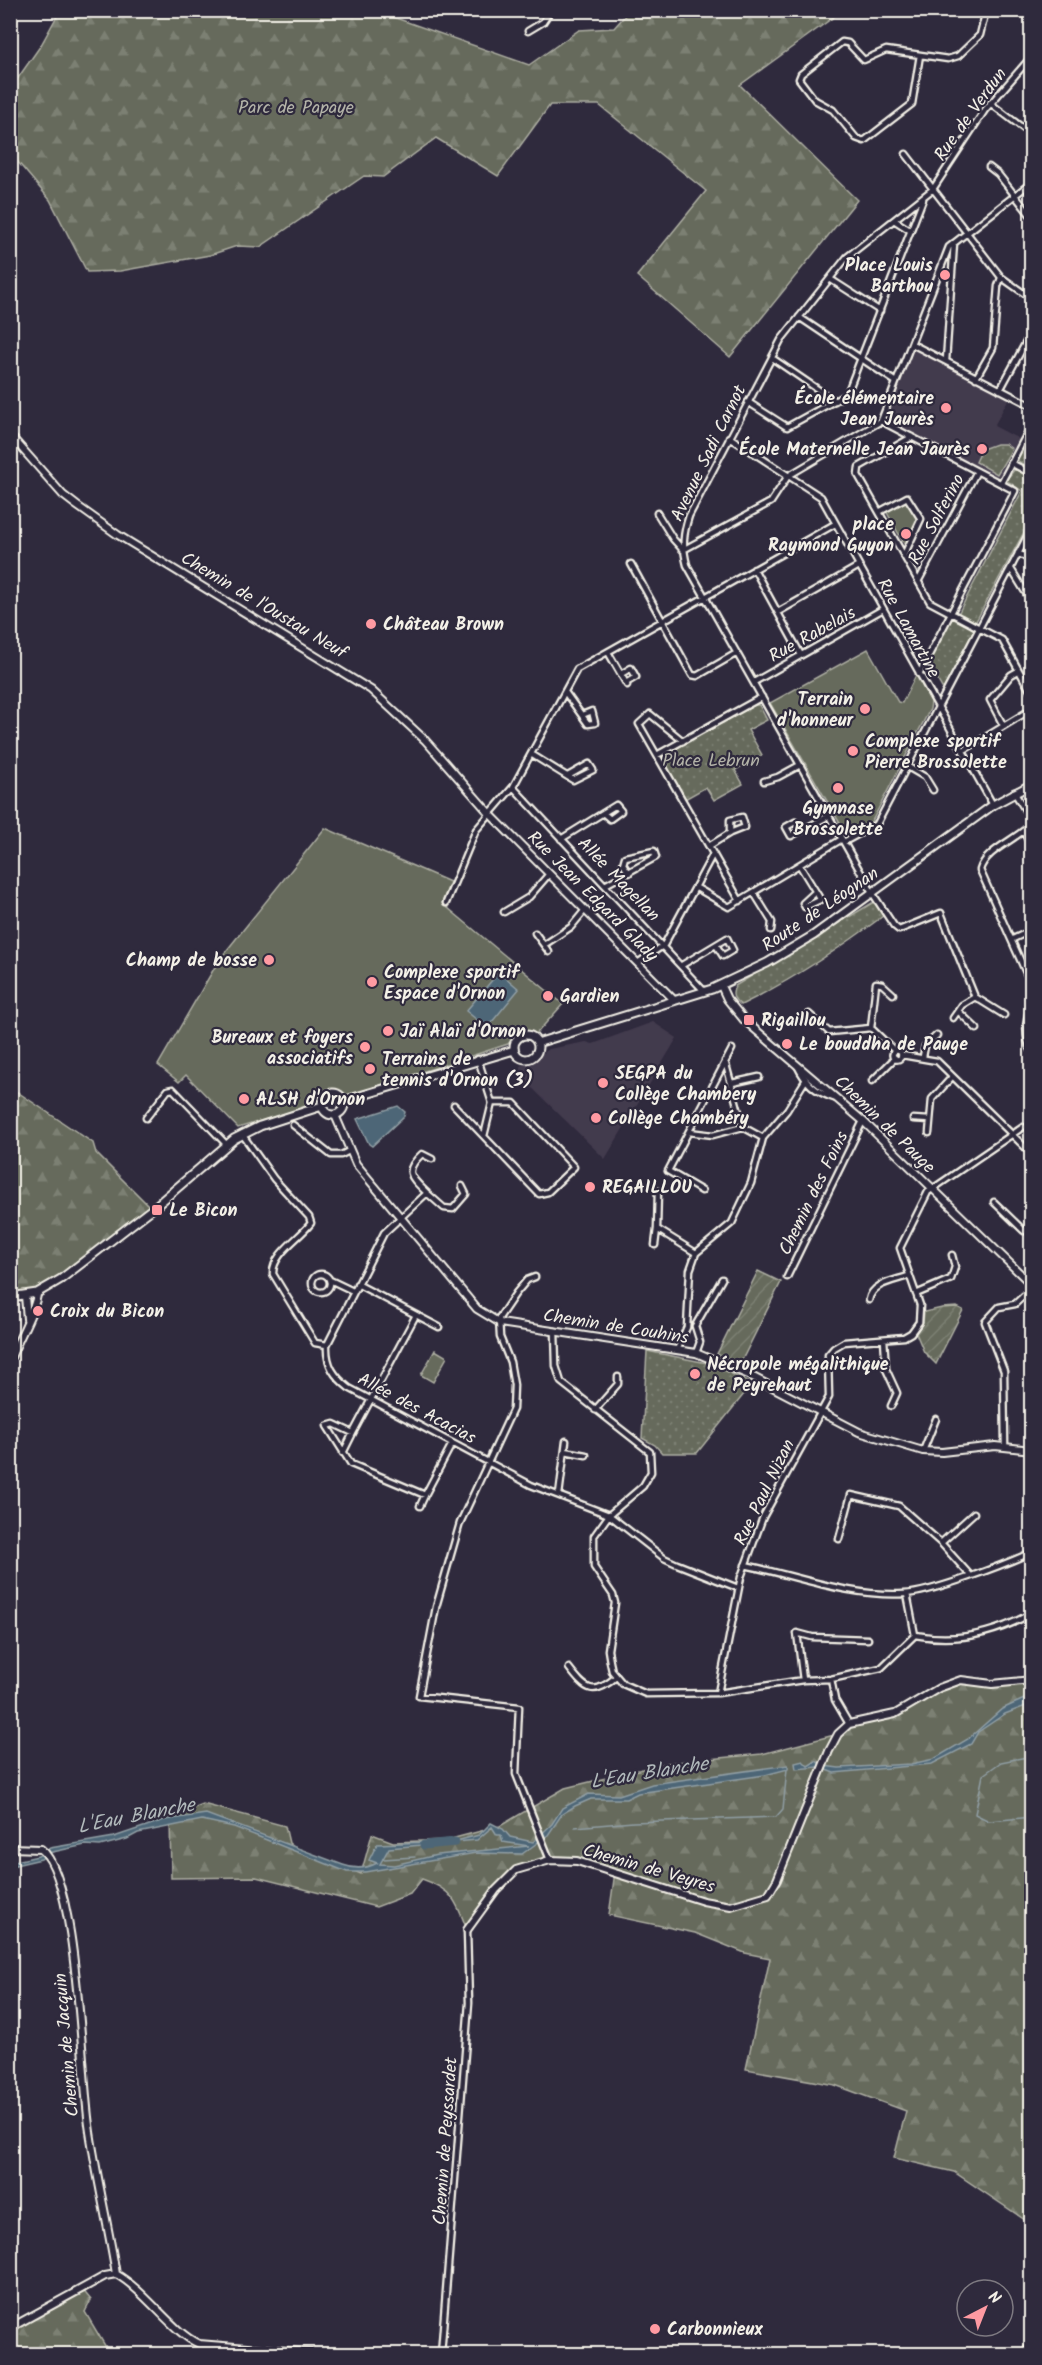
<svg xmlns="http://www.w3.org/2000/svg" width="1042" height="2365" font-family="Kalam,sans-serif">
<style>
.built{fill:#433a4e}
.grass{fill:#666a5c;stroke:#adaea2;stroke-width:1.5}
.forest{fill:url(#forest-firs);stroke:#adaea2;stroke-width:1.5}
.park{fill:url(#park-dots);stroke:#adaea2;stroke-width:1.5}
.garden{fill:url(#garden-furrows);stroke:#adaea2;stroke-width:1.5}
.water{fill:#4d6677;stroke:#909ea4;stroke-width:1.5;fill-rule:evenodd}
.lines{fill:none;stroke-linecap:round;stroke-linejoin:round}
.stream{stroke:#909ea4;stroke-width:1.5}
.river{stroke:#4d6677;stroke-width:9}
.minor-casing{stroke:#f4f1e8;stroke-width:9}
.tertiary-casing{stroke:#f4f1e8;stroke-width:10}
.secondary-casing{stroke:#f4f1e8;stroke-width:11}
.minor{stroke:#2f2a3d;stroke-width:4.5}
.tertiary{stroke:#2f2a3d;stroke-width:6}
.secondary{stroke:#2f2a3d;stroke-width:7}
.poi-dot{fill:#ff9aa2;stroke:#2f2a3d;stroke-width:2}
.labels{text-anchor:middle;stroke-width:4.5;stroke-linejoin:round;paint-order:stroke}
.park-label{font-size:18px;fill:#b4b4a9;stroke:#2f2a3d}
.street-label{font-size:18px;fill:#f4f1e8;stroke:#2f2a3d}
.poi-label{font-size:18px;font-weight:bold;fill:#f4f1e8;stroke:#2f2a3d;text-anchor:start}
.water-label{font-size:20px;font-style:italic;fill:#b1b9bb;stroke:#2f2a3d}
</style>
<defs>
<pattern id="forest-firs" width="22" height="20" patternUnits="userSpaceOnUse" patternTransform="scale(1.5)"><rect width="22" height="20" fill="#666a5c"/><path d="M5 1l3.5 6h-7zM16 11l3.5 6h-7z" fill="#7c8073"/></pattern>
<pattern id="park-dots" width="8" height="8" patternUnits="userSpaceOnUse" patternTransform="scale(1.5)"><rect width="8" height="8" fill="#666a5c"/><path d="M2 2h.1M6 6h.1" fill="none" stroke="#7c8073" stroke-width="1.8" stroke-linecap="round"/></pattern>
<pattern id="garden-furrows" width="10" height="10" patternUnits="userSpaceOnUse" patternTransform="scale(1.5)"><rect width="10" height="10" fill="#666a5c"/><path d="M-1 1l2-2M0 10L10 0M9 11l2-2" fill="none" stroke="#7c8073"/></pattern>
</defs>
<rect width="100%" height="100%" fill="#2f2a3d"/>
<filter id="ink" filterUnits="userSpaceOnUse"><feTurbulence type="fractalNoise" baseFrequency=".0167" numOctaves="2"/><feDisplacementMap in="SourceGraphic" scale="12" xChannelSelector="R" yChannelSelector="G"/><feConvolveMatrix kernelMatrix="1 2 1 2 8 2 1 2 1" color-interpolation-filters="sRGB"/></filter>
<g filter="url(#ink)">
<path class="built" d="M915,348L1009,398L994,426L1019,439L999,478L885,420Z
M653,1022L677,1038L605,1159L521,1077V1065L529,1064L549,1049L586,1042L593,1044Z"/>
<path class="grass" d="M905,498L920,519L906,547L885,509Z
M868,649L898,702L902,703L916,675L931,702L930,709L872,821L858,830L849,826L847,830L842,827L770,703Z
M325,828L450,882L442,903L563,1004L536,1034C522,1028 517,1033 508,1044L348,1096L330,1090L320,1094L312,1105L238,1128L186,1075L179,1082L158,1065L219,960Z
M435,1350L447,1357L433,1382L421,1375Z"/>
<path class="forest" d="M56,11H376L529,65L579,30L614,28L629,11H842L740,85L857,200L730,357L637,276L706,191L599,105H550L498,176L436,138L383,177L364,176L260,247L237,246L210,255L120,271L87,272L50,200L11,154V88L41,45L57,16Z
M10,1087L93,1143L96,1153L152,1209L51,1286L10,1297Z
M961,1680L992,1684L1026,1682L1032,1685L1031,2224L954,2172L894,2158L906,2111L835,2085L746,2069L770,1958L745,1953L695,1933L609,1915L615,1872C530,1848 517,1861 467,1930C457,1902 452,1889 422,1879L410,1894L376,1907L256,1877L171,1878L170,1817L203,1804L285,1826L289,1843L294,1847L361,1874L372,1834L393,1842L447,1840L500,1826L565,1788L667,1763L762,1754L838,1734L849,1724L895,1714L939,1688Z
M82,2289L91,2300L85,2312L110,2354H23C15,2348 11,2340 11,2330Z"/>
<path class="park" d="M1031,432L1032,469H1030L1017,460Z
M996,444H1005L1012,449L997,474L976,462L982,449Z
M1015,469L1031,478V519L975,623L958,614L1022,491L1006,480Z
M956,617L974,630L944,688H942L928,663L952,618Z
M754,705H759L767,720L748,730L762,755L735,770L743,784L714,800L706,787L685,799L663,760L664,755Z
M872,903H876L883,916C838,950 792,980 741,1005C733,999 731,995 735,986Z
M647,1351L712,1364L752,1384L697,1453H662L655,1445L642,1438Z"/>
<path class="garden" d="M758,1271L781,1282L740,1364L717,1354Z
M942,1308L957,1307L963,1310L936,1364L924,1352L916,1333L923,1322L924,1312Z"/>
<path class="water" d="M499,972L519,989L487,1028L466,1011Z
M398,1106L405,1112L404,1116L372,1146L369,1144L357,1119Z
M1031,1696V1704L1005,1714L978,1732L971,1744L932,1764L834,1773L818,1767L796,1769L795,1763L803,1761L808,1766L816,1761L824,1766L839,1768L911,1764L934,1759L968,1739L1002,1709Z
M788,1765V1769L765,1775L638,1793L626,1799H591L575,1806L562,1814L548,1835L522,1854L476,1853L365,1872H347L234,1827L202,1820L138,1833L127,1839L100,1846L85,1845L48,1853L41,1859L11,1866V1862L38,1856L50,1848L114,1837L164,1820L206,1814L343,1865C354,1869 366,1869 377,1863L369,1860L377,1844L456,1841L479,1835L491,1823L503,1829L510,1837L533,1842L552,1824L562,1808L589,1794L619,1795L652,1784ZM492,1827L497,1835H501L503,1842L529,1846L437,1855L394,1865L380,1864L389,1848L477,1840Z"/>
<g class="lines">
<path class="stream" d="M1032,1756L1001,1762L983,1775L975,1814L989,1821L1032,1817
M575,1827L633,1822L776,1817L783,1809L787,1769
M383,1859L415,1857"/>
<path class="river" d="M424,1845L455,1842"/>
<defs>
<path id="minor" d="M473,10L482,13L487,10
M528,31L543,22L551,10
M920,55L912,104L864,141L856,138L833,110L815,100L799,79L801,74L842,42L848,43L864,60L886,50L948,59L958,56L980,35L986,10
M990,103L1032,135
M906,154L1001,277L1032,299
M989,167L998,174L1032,217
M894,220L911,231
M830,279L880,311
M799,317L896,382
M912,344L1032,406
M772,358L835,401
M946,361L954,243
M976,378L993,348L998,286L1001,278
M1000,390L1032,331
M748,402L787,427L847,394L923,199
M881,421L1015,491L919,674
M881,421L949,247L1032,182
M729,437L821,497L993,805
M912,437L859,467L858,475L930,602L1002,640L1032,694
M1011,463L1032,474
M1001,483L1032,424
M879,512L907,497L921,519L904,555
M657,513L673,539L683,550L771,502L788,476L881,421
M1018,553L1032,561
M631,564L692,675L697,676L737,653
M754,569L801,655
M1011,569L1032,603
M919,580L977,471
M778,612L859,566
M608,652L627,685
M621,674L631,668L636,677L626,683
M754,682L883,609
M565,692L588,724L595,723L592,711L582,715
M1003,725L990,700L1011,675L1018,671
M683,741L650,714L639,724L740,901
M964,750L1032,709
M531,754L573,780L593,770L589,764L568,776
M657,755L762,697
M908,767L925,777L933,790
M764,781L778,777L800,765
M513,787L704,991
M1014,792L1032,821
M1032,823C1017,840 986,849 980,870L1027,975L1032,976
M802,830L795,822L786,827L791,836L825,818L828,815
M1024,832L1032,848
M561,839L616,805L621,811L610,819L603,813
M844,842L877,824L1032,527
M709,846L730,833V820L742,817L745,827L730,833
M800,866L819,897L820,900L805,907L803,903L815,892
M605,885L656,857L654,851L625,857L623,864L629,873
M695,887L729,907L842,839
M754,893L772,922L771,930
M446,903L476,830L513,787L577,669L835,524
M504,912L529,897L549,874
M535,933L549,952
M1013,939L1032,930
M544,945L571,927L585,910
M639,962L664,945L713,854
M682,965L727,938L733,950L723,956L716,945
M1032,1005C1025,1016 1024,1040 1032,1051
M958,1011L977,1029
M809,1014L829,1032L871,1028
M1004,1015L975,997L941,913L899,930L894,926L873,894L687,565C682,546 683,534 689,516L781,340L847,257L933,189L985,110L1032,56
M953,1018L962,1005L975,997
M871,1028L876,983L882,984L893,994
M871,1028L895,1051
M892.5 1055a4.5 4.5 0 1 1 9 0a4.5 4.5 0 1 1-9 0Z
M902,1055L937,1061L1032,1154
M923,1057L925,1046L937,1035
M725,1061L743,1127
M797,1065C805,1082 815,1092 834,1098
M872,1081L895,1058
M732,1083L759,1077
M454,1105L539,1194L548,1192L574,1167L514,1103H492L478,1059
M146,1118L168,1090L173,1089L226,1144
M913,1119L930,1120
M293,1125L331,1155H341L349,1151
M689,1132L713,1135L743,1127L763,1138
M929,1133L932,1099L952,1077
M242,1134L274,1179L309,1217L311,1223C300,1238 272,1254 273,1274L315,1343L327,1345
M484,1136L492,1103
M462,1186L466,1194L453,1209L444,1208L427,1193L384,1233L327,1345C326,1365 334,1376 349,1388L531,1485L609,1515L664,1558L677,1564L738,1588
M658,1191L657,1229L696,1253
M702,1191L668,1171L732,1049
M427,1193C412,1178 402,1172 422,1154L432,1159
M994,1202L1024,1231L1032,1224
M655,1245L657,1229
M312 1283a9 9 0 1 1 18 0a9 9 0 1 1-18 0Z
M535,1277L527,1280L516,1293L499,1318L500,1337L510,1362L514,1385L513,1409L460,1523L436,1607L419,1696L519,1707L516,1774L550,1860
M787,1277L863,1121
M330,1280L353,1291
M357,1284L439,1327
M916,1294L951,1279L955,1267L952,1255
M869,1300C872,1283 894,1281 908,1276
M416,1315L353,1433L334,1424L327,1426L351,1464L425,1495L452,1444
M555,1331L556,1366L561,1382L650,1452L651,1472L643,1486L609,1515L594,1536V1567L613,1595L615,1603L608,1650L610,1662L612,1671L623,1684L646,1694L718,1693L803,1680L831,1679L881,1668L915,1635C957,1643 995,1634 1032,1613
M884,1339L886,1369L897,1393L891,1406
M678,1348L687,1327L690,1270L696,1253L732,1223L751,1183L763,1138L787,1110L805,1081
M696,1353L700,1342L695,1326L722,1279
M595,1410L618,1384V1377
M1005,1446L1004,1371L985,1322L999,1307L1015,1304L1032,1288
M565,1451L586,1455
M923,1451L936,1419
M343,1453L353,1433
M559,1495L566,1441
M420,1506L425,1495
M839,1539L851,1495L899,1506L941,1543L969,1574
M941,1543L974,1513
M745,1565C797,1576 850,1597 904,1594C931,1593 1006,1564 1032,1552
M907,1594L915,1635
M569,1668C586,1690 593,1697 616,1677
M831,1679L835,1700L849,1724
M803,1680L797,1633L812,1637L868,1639
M718,1693L741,1577L763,1517L829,1397L828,1355L834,1348L844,1342L904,1337L911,1333L919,1322L920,1305L900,1248L928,1192L1023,1127
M441,2354L469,2003L467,1930
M1024,2354L1032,2340"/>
<path id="tertiary" d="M10,435L63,495L76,505L118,535L371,690L425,740L490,814L674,1000
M721,986L727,999L744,1020L863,1121L1032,1285
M335,1115L356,1164L477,1309L500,1323L696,1353L751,1376L859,1432L923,1451L942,1452L995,1446L1032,1450
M25,1296L27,1319
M10,1360C16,1343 37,1307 37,1293
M10,1848L41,1849C78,1876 81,2072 89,2125C96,2175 108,2224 116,2274
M467,1930L496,1890L516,1870L550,1860L577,1861L703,1901L731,1906L768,1895L777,1880L829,1751L838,1734L849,1724L895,1714L939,1688L961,1680L992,1684L1032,1680
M10,2328L105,2276L116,2274C146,2291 173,2333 199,2344L323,2354"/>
<path id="secondary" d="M514 1047a12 12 0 1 1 24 0a12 12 0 1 1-24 0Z
M537,1043L712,989L767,963L814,935L993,805L1032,784
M322 1104a11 11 0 1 1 22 0a11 11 0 1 1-22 0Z
M343,1101L514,1050
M10,1297L37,1293L61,1279L157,1205L234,1139L260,1126L322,1106"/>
</defs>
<use href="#minor" class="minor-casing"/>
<use href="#tertiary" class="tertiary-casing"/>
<use href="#secondary" class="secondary-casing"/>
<use href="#minor" class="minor"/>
<use href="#tertiary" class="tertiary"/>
<use href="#secondary" class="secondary"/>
</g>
</g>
<g class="poi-dot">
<circle cx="945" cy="275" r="6"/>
<circle cx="946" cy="408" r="6"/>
<circle cx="982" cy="449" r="6"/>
<circle cx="906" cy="534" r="6"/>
<circle cx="371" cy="624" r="6"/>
<circle cx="865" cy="709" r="6"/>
<circle cx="853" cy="751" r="6"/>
<circle cx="838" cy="788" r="6"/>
<circle cx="269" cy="960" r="6"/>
<circle cx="372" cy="982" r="6"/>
<circle cx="548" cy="996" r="6"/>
<rect x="743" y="1014" width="12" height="12" rx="3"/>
<circle cx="388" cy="1031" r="6"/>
<circle cx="787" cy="1044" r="6"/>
<circle cx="365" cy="1047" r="6"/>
<circle cx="370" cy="1069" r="6"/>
<circle cx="603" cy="1083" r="6"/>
<circle cx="244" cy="1099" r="6"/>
<circle cx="596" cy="1118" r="6"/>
<circle cx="590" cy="1187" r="6"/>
<rect x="151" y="1204" width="12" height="12" rx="3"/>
<circle cx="38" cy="1311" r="6"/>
<circle cx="695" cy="1374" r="6"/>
<circle cx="655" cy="2329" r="6"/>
</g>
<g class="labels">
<g class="park-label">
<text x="296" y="113">Parc de Papaye</text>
<text x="711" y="766">Place Lebrun</text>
</g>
<g class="street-label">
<text transform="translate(970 114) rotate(-54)" y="6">Rue de Verdun</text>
<text transform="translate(708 453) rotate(-64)" y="6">Avenue Sadi Carnot</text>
<text transform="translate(936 519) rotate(-62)" y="6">Rue Solferino</text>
<text transform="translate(264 605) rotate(31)" y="6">Chemin de l'Oustau Neuf</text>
<text transform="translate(909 628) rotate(61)" y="6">Rue Lamartine</text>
<text transform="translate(812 634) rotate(-29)" y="6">Rue Rabelais</text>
<text transform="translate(619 879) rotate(46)" y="6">Allée Magellan</text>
<text transform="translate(593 896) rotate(45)" y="6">Rue Jean Edgard Glady</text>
<text transform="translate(820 909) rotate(-34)" y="6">Route de Léognan</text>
<text transform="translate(885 1124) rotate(44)" y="6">Chemin de Pauge</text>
<text transform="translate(813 1193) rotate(-64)" y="6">Chemin des Foins</text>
<text transform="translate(616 1326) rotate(9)" y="6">Chemin de Couhins</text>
<text transform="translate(417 1408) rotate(28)" y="6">Allée des Acacias</text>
<text transform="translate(764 1492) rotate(-64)" y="6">Rue Paul Nizan</text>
<text transform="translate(649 1868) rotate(16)" y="6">Chemin de Veyres</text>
<text transform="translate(66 2045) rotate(-95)" y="6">Chemin de Jacquin</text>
<text transform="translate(445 2141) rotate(-86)" y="6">Chemin de Peyssardet</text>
</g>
<g class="poi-label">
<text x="933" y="271" text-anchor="end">Place Louis<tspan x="933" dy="21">Barthou</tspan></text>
<text x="934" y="404" text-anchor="end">École élémentaire<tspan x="934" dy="21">Jean Jaurès</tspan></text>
<text x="970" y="455" text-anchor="end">École Maternelle Jean Jaurès</text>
<text x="894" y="530" text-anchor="end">place<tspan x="894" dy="21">Raymond Guyon</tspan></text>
<text x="383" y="630">Château Brown</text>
<text x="853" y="705" text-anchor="end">Terrain<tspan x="853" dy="21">d'honneur</tspan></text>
<text x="865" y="747">Complexe sportif<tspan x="865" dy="21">Pierre Brossolette</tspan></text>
<text x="838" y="814" text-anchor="middle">Gymnase<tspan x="838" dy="21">Brossolette</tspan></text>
<text x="257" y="966" text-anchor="end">Champ de bosse</text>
<text x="384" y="978">Complexe sportif<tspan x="384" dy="21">Espace d'Ornon</tspan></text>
<text x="560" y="1002">Gardien</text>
<text x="761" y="1026">Rigaillou</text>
<text x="400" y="1037">Jaï Alaï d'Ornon</text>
<text x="353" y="1043" text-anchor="end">Bureaux et foyers<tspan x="353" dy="21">associatifs</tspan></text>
<text x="799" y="1050">Le bouddha de Pauge</text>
<text x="382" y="1065">Terrains de<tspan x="382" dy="21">tennis d'Ornon (3)</tspan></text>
<text x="615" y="1079">SEGPA du<tspan x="615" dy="21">Collège Chambery</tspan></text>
<text x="256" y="1105">ALSH d'Ornon</text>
<text x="608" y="1124">Collège Chambéry</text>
<text x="602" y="1193">REGAILLOU</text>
<text x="169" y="1216">Le Bicon</text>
<text x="50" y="1317">Croix du Bicon</text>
<text x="707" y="1370">Nécropole mégalithique<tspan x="707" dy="21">de Peyrehaut</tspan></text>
<text x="667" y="2335">Carbonnieux</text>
</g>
<g class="water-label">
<text transform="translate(649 1772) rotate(-9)" y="7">L'Eau Blanche</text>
<text transform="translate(136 1815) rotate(-11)" y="7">L'Eau Blanche</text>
</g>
</g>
<rect width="1042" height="2365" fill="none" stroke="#2f2a3d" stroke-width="36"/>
<rect x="18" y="18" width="1006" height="2329" fill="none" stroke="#f4f1e8" stroke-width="2" filter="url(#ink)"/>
<g transform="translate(985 2308) rotate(42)"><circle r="28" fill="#2f2a3d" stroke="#7e7a81" stroke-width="1.5"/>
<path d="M0-4.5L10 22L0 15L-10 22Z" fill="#ff9aa2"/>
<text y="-9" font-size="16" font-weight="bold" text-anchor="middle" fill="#f4f1e8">N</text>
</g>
</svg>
